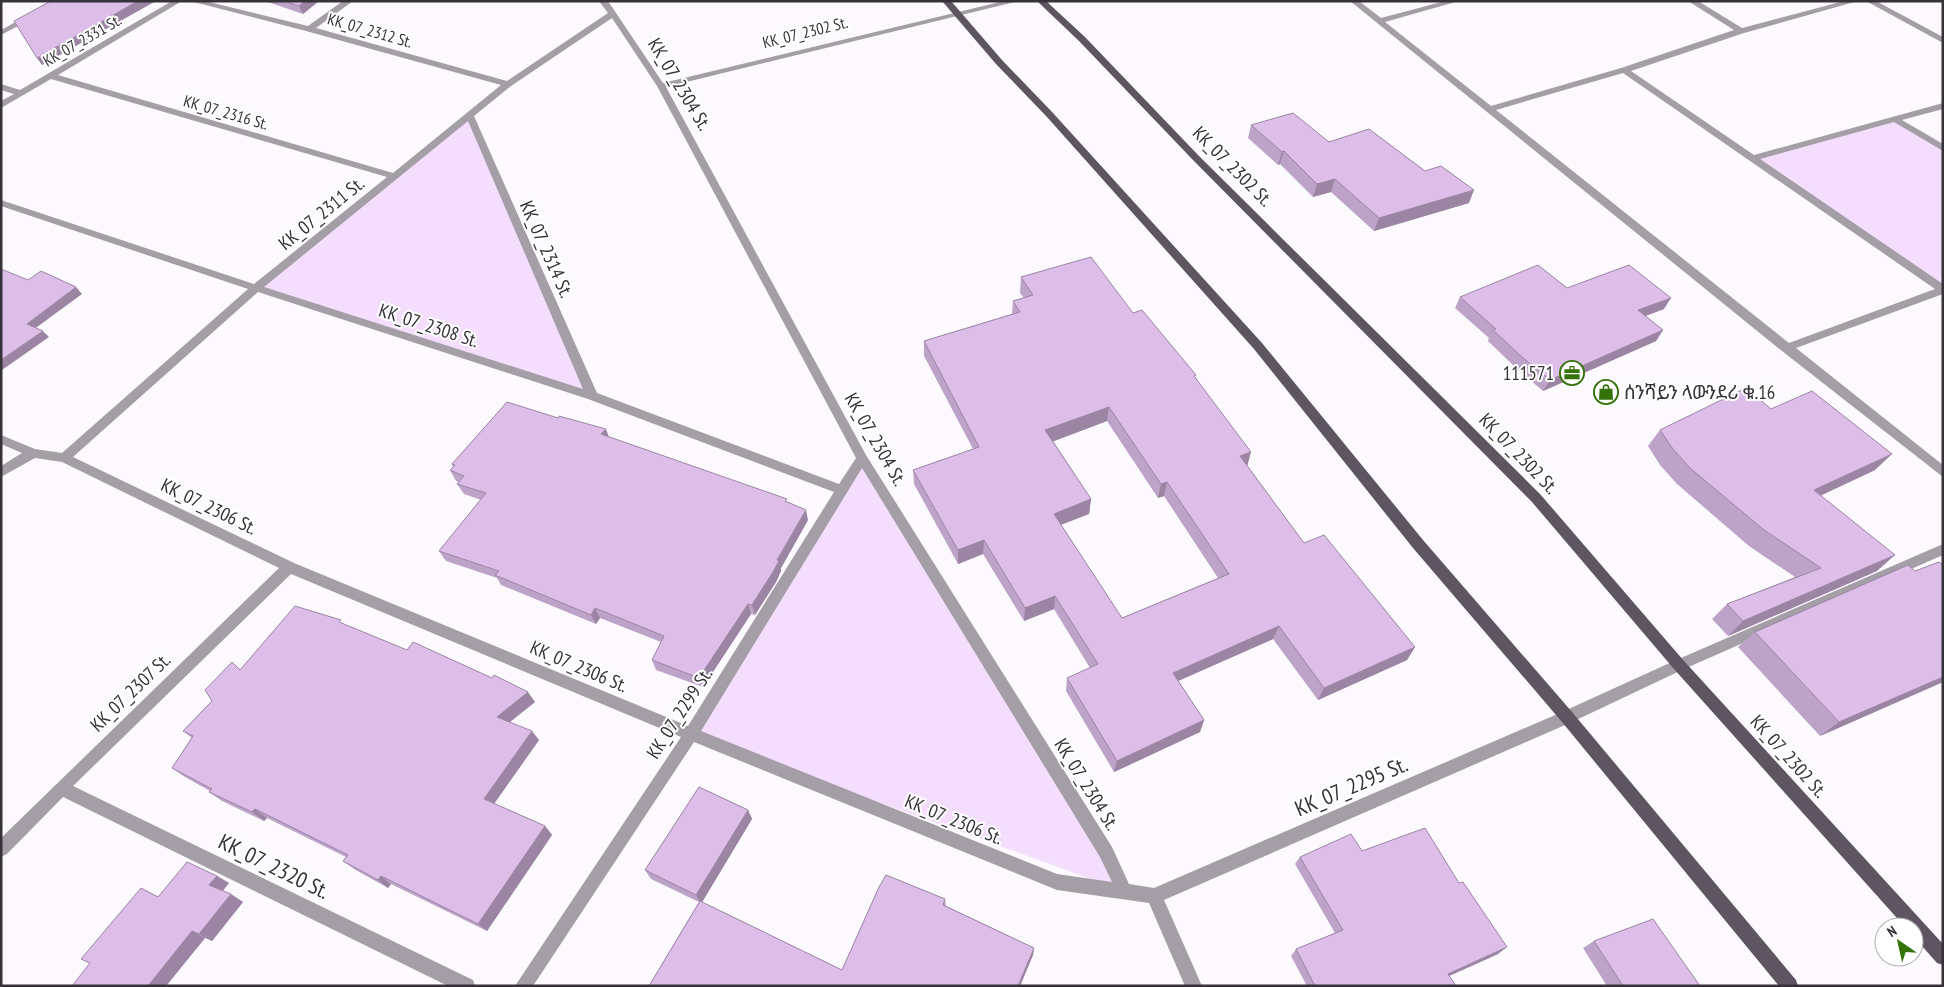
<svg xmlns="http://www.w3.org/2000/svg" width="1944" height="987" font-family="'PT Sans Narrow','Noto Sans Ethiopic',sans-serif">
<style>
.green{fill:#f4ddfd}
.lines{fill:none;stroke-linecap:round;stroke-linejoin:round}
.minor{fill:#a49ea7;fill-rule:evenodd}
.primary{fill:#5e5462;fill-rule:evenodd}
.wall{fill:#bea3c8;fill-rule:evenodd}
.shaded-wall{fill:#9b85a3}
.building{fill:#ddbee9;stroke:#9b85a3;fill-rule:evenodd}
.labels{text-anchor:middle;stroke-width:4;stroke-linejoin:round;paint-order:stroke}
.far-street-label{font-size:16px;fill:#373139;stroke:#fff}
.street-label{font-size:19px;fill:#373139;stroke:#fff}
.poi-label{font-size:19px;fill:#373139;stroke:#fff;text-anchor:end}
.near-street-label{font-size:22px;fill:#373139;stroke:#fff}
</style>
<rect width="100%" height="100%" fill="#fcfafe"/>
<path class="green" d="M470,116L592,396L256,288Z
M1896,120L1943,148V289L1754,158Z
M862,458L1124,891L691,734Z"/>
<g class="lines">
<path class="minor" d="M54,1H65L1,35V30Z
M172,1H182L58,75L393,173L501,85L306,31L190,1H205L308,26L343,1H353L316,28L507,81L608,13L599,1H608L663,83L1004,1H1019L666,87L866,455L1112,847L1129,884L1154,888L1562,712L1674,661L1943,544V555L1684,669L1572,722L1164,900L1202,986H1185L1149,903L1057,890L694,742L533,986H515L681,737L291,574L73,786L473,980L475,986H448L63,797L7,854L1,857V838L279,568L62,462L35,458L1,477V466L22,453L1,444V435L35,449L62,453L248,289L1,206V200L254,284L387,177L51,79L1,108V101L14,94L1,90V84L20,90ZM612,18L657,86L856,458L839,484L597,393L474,116L511,86ZM468,121L583,389L264,287ZM258,292L588,399L834,492L688,726L294,563L73,457ZM862,468L1100,857L1112,882L1057,874L701,731Z
M1350,1H1359L1381,18L1445,1H1459L1385,22L1491,106L1621,68L1734,30L1688,1H1698L1742,28L1844,1H1858L1744,33L1631,71L1754,155L1943,103V109L1902,120L1943,144V151L1894,122L1760,159L1943,284V294L1796,348L1943,465V477L1782,351ZM1623,73L1935,289L1789,343L1496,110Z
M1866,1H1876L1943,37V43Z"/>
<path class="primary" d="M942,1H951L1002,60L1053,113L1262,343L1423,540L1572,712L1796,980L1798,986H1779L1562,722L1413,548L1254,349L1047,117L996,64Z
M1037,1H1046L1085,37L1199,156L1540,494L1684,661L1943,944V965L1937,963L1914,937V927H1905L1674,669L1532,502L1193,160L1079,41Z"/>
</g>
<path class="wall" d="M265,1H319L303,14Z
M1251,125L1329,142L1469,203L1374,231L1331,192L1313,197L1280,164L1278,165L1248,138Z
M1021,277L1133,313L1196,378L1247,466L1304,543L1415,647L1407,660L1318,700L1273,639L1178,681L1204,720L1200,732L1114,772L1066,691L1067,678L1090,668L1054,609L1024,621L983,554L958,564L914,484L913,470L973,449L924,356V341L1012,314L1013,301L1024,298L1020,293ZM1107,421L1158,498L1164,496L1218,578L1122,618L1061,525L1089,514L1091,499L1053,441Z
M1567,288L1664,309L1645,316L1663,330L1656,341L1543,391L1516,368L1488,341L1489,338L1455,308L1460,297Z
M1771,409L1875,470L1820,496L1877,571L1728,636L1712,619L1727,604L1795,577L1749,546L1677,484L1660,465L1648,446L1660,430Z
M609,437L787,502L808,520L781,568V571L776,582L755,615L751,614L703,687L656,670L652,660L661,642L600,618L596,624L501,585L497,578L446,561L439,551L481,500L464,494L457,484L459,482L456,481L450,470L453,467L452,464Z
M1943,565V682L1820,736L1738,647L1755,632L1915,571Z
M345,625L535,702L510,722L539,740L494,804L545,826L552,835L487,931L391,884L388,888L354,869L343,861L346,857L267,818L264,821L222,801L209,792L210,791L185,777L172,768L192,738L183,731L212,701L232,662L241,670Z
M699,787L748,810L752,819L702,902L842,970L879,887L886,875L945,899L946,906L1034,948L1033,955L1020,986H649L699,902L651,879L645,870Z
M1362,851L1498,954L1449,976L1456,986H1307L1291,956L1296,949L1335,933L1295,864L1300,857Z
M217,876L229,883L223,891L243,902L212,941L205,938L166,986H72Z
M1594,941L1700,986H1607L1583,948Z"/>
<path class="shaded-wall" d="M138,1H156L42,65L37,58Z
M305,1H319L303,14L299,6Z
M1284,151L1280,164L1278,165L1282,152Z
M1335,179L1331,192L1313,197L1317,184Z
M1474,190L1469,203L1374,231L1379,218Z
M76,287L82,294L33,330L27,324Z
M1671,298L1664,309L1632,321L1638,310Z
M1663,330L1656,341L1543,391L1550,380Z
M43,331L49,337L2,370L1,369V360Z
M1109,407L1107,421L1044,445L1045,430Z
M606,429L610,440L601,434Z
M1251,452L1247,467L1240,456Z
M1892,454L1875,470L1798,506L1814,490Z
M1167,482L1164,496L1158,498L1161,484Z
M1091,499L1089,514L1052,528L1054,514Z
M806,510L808,520L781,568V571L776,582L755,615L752,605Z
M984,540L983,554L958,564V550Z
M1895,555L1877,571L1728,636L1743,621Z
M1055,596L1054,609L1024,621L1025,608Z
M748,604L751,614L703,687L699,678Z
M595,608L600,618L596,624L591,615Z
M1279,626L1273,639L1169,685L1173,673Z
M1415,647L1407,660L1318,700L1324,688Z
M1943,677V682L1820,736L1839,722Z
M528,692L535,702L505,726L497,717Z
M1204,720L1200,732L1114,772L1117,761Z
M532,731L539,740L491,808L484,799Z
M255,809L267,818L264,821L252,812Z
M748,810L752,819L701,904L696,895Z
M545,826L552,835L487,931L478,924Z
M217,876L229,883L221,892L209,885Z
M381,876L391,884L388,888L378,880Z
M231,894L243,902L212,941L199,934Z
M192,931L205,938L166,986H148Z
M1507,947L1498,954L1440,980L1448,974Z
M1034,948L1033,955L1020,986H1018Z"/>
<path class="building" d="M51,1H138L37,58L14,21Z
M284,1H305L299,6Z
M1293,113L1329,142L1369,129L1425,171L1441,166L1474,190L1379,218L1335,179L1317,184L1284,151L1282,152L1251,125Z
M1091,257L1133,313L1142,310L1196,375L1194,376L1251,452L1240,456L1304,543L1324,535L1415,647L1324,688L1279,626L1173,673L1204,720L1117,761L1067,678L1098,664L1055,596L1025,608L984,540L958,550L913,470L979,447L924,341L1020,312L1013,301L1033,295L1021,277ZM1109,407L1161,484L1167,482L1229,574L1122,618L1054,514L1091,499L1045,430Z
M1538,265L1567,288L1629,265L1671,298L1638,310L1663,330L1550,380L1522,357L1493,330L1496,329L1460,297Z
M1,269L28,280L41,271L76,287L27,324L43,331L1,360Z
M1746,388L1771,409L1812,391L1892,454L1814,490L1895,555L1743,621L1727,604L1821,568L1764,530L1690,468L1673,449L1660,430Z
M507,402L558,418L559,416L606,429L601,434L787,499L785,501L806,510L777,560L779,561L773,572L752,605L748,604L699,678L652,660L664,636L595,608L591,615L495,575L499,571L439,551L486,493L457,484L464,476L450,470L455,465L452,464Z
M1939,562L1943,565V677L1839,722L1755,632L1908,565L1915,571Z
M295,606L341,620L339,622L407,650L413,642L492,678L494,675L528,692L497,717L532,731L484,799L545,826L478,924L381,876L378,880L343,861L348,855L255,809L252,812L209,792L212,789L172,768L193,736L183,731L212,701L205,690L232,662L240,670Z
M699,787L748,810L696,895L645,870Z
M1425,828L1459,883L1463,882L1507,947L1448,974L1456,986H1315L1296,949L1343,930L1300,857L1351,834L1362,851Z
M187,862L217,876L209,885L231,894L199,934L192,931L148,986H72L90,963L81,959L141,888L158,897Z
M886,875L945,899L943,905L1034,948L1018,986H649L700,901L842,970L879,887Z
M1653,919L1700,986H1623L1594,941Z"/>
<defs>
<symbol id="office-ring" viewBox="-11 -11 22 22"><circle r="9.5" fill="#fff" stroke="#34720a" stroke-width="1.5"/><path d="M-6-3h4V-5.5h4V-3h4V5H-6ZM-1-4.5V-3h2v-1.5ZM-6 0V1H6V0Z" fill="#34720a"/></symbol>
<symbol id="shop-ring" viewBox="-11 -11 22 22"><circle r="9.5" fill="#fff" stroke="#34720a" stroke-width="1.5"/><path d="M-5-2.5h2.3a2.7 3.5 0 0 1 5.4 0H5L5.5 6h-11ZM-1.5-2.5h3a1.5 2.3 0 0 0-3 0Z" fill="#34720a"/></symbol>
</defs>
<g fill-rule="evenodd">
<use href="#office-ring" x="1558" y="359" width="28" height="28"/>
<use href="#shop-ring" x="1592" y="378" width="28" height="28"/>
</g>
<g class="labels">
<g class="far-street-label">
<text transform="translate(370 30) rotate(16)" y="6">KK_07_2312 St.</text>
<text transform="translate(805 32) rotate(-14)" y="6">KK_07_2302 St.</text>
<text transform="translate(82 40) rotate(-30)" y="6">KK_07_2331 St.</text>
<text transform="translate(226 112) rotate(16)" y="6">KK_07_2316 St.</text>
</g>
<g class="street-label">
<text transform="translate(680 84) rotate(59)" y="7">KK_07_2304 St.</text>
<text transform="translate(1233 166) rotate(45)" y="7">KK_07_2302 St.</text>
<text transform="translate(321 213) rotate(-39)" y="7">KK_07_2311 St.</text>
<text transform="translate(547 249) rotate(66)" y="7">KK_07_2314 St.</text>
<text transform="translate(429 325) rotate(18)" y="7">KK_07_2308 St.</text>
<text transform="translate(876 439) rotate(60)" y="7">KK_07_2304 St.</text>
<text transform="translate(1519 453) rotate(46)" y="7">KK_07_2302 St.</text>
<text transform="translate(209 506) rotate(26)" y="7">KK_07_2306 St.</text>
<text transform="translate(579 666) rotate(23)" y="7">KK_07_2306 St.</text>
<text transform="translate(130 692) rotate(-44)" y="7">KK_07_2307 St.</text>
<text transform="translate(679 713) rotate(-57)" y="7">KK_07_2299 St.</text>
<text transform="translate(1789 756) rotate(48)" y="7">KK_07_2302 St.</text>
<text transform="translate(1087 784) rotate(58)" y="7">KK_07_2304 St.</text>
<text transform="translate(954 819) rotate(22)" y="7">KK_07_2306 St.</text>
</g>
<g class="poi-label">
<text x="1554" y="380">111571</text>
<text x="1624" y="399" text-anchor="start">ሰንሻይን ላውንደሪ ቁ.16</text>
</g>
<g class="near-street-label">
<text transform="translate(1351 786) rotate(-23)" y="8">KK_07_2295 St.</text>
<text transform="translate(274 866) rotate(26)" y="8">KK_07_2320 St.</text>
</g>
</g>
<rect width="1944" height="987" fill="none" stroke="#373139" stroke-width="5"/>
<g transform="translate(1899 942) rotate(326)"><circle r="24" fill="#ffffff" stroke="#afadb0"/>
<path d="M0-4L9 19L0 12L-9 19Z" fill="#34720a"/>
<text y="-8" font-size="14" font-weight="bold" text-anchor="middle" fill="#373139">N</text>
</g>
</svg>
